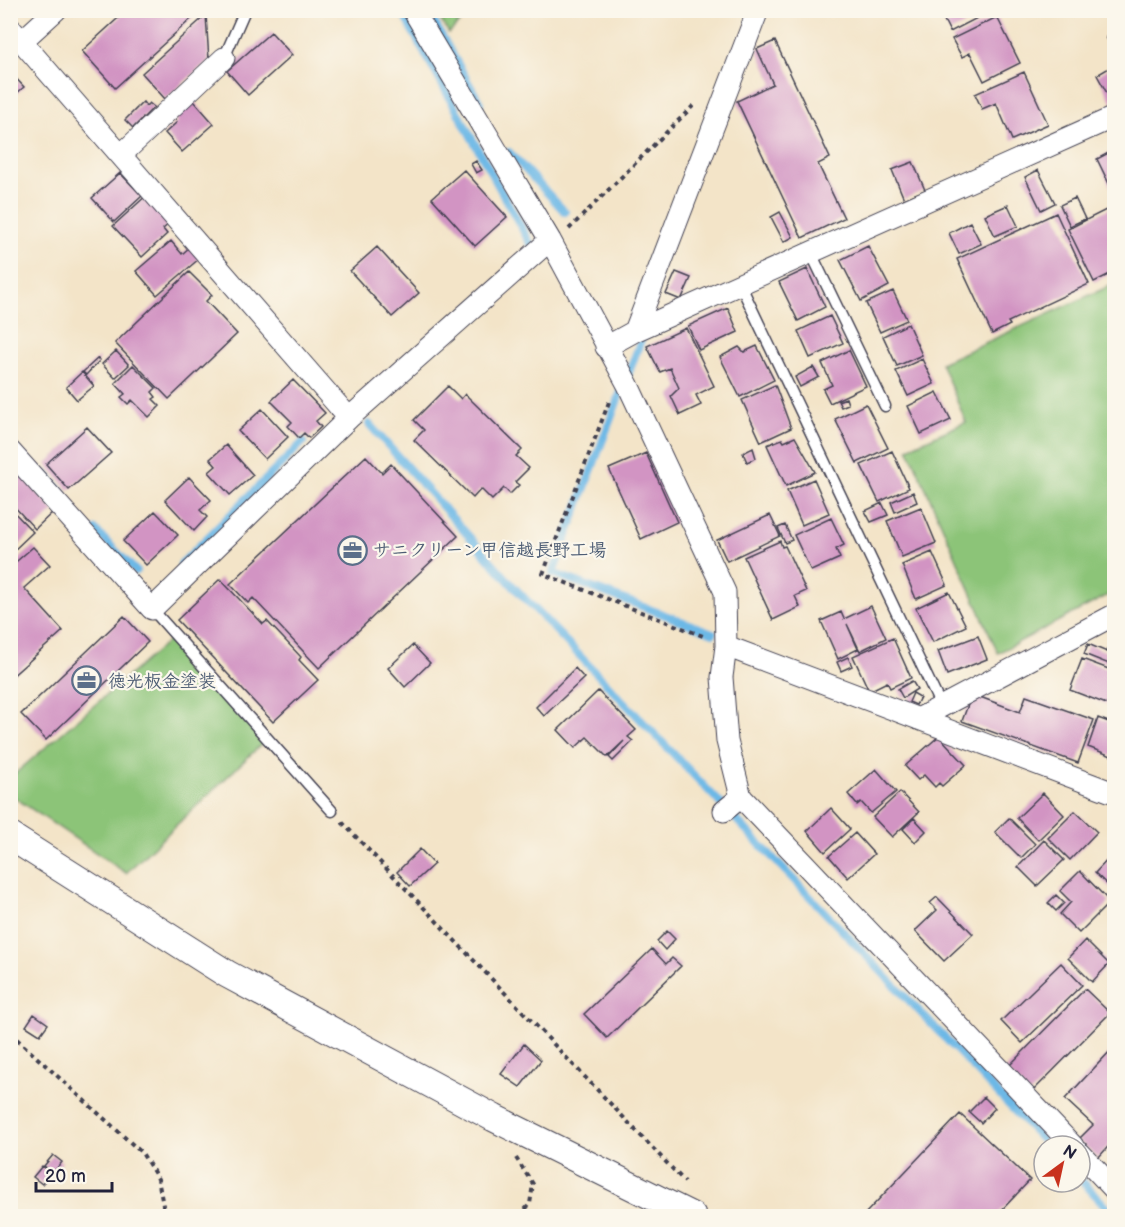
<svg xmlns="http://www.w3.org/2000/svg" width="1125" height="1227" font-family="'Balsamiq Sans','Klee One',sans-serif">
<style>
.green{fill:#8cc478;stroke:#57735a;stroke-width:1.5}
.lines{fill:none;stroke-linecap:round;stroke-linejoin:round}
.stream{stroke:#6cb8e6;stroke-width:8}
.building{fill:#d294c3}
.service-casing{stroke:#413f50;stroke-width:13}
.minor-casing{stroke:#413f50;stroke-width:23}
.tertiary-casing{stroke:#413f50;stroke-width:29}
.path{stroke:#413f50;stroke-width:4;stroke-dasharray:4.5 4.5;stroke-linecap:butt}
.service{stroke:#fff;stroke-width:10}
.minor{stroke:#fff;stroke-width:21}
.tertiary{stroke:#fff;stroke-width:27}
.labels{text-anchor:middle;stroke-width:4.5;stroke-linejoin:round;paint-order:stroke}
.service-label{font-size:18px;font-weight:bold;fill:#4e5e75;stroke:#fbf7ec;text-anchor:start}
</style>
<rect width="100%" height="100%" fill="#fbf7ec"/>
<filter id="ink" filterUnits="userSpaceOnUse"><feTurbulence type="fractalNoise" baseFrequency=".0167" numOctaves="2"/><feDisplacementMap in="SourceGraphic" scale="12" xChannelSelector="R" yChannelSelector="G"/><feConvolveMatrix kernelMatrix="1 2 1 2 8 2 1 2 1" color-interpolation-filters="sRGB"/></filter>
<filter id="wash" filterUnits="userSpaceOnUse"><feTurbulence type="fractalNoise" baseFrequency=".008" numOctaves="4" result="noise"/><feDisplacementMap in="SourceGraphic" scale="24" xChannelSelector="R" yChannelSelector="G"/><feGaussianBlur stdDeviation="1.35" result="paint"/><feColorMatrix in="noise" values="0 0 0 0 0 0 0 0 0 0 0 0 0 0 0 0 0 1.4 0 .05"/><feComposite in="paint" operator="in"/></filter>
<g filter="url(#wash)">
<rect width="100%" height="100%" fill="#f3e4c8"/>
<path class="green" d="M435,11H471L449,33Z
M1114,284V592L998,653L908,448L966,422L941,363Z
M171,639L264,742L126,873L11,795L10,778Z"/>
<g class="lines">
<path class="stream" d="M401,10L530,243
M427,10L480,103
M509,152L565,212
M628,375L641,340
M623,386L553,573L713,633
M369,424L514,587L1048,1146
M45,474L62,493
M95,530L136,571
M181,564L303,442
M1080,1179L1114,1215"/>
</g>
<g id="blocks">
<path class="building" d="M127,10H201L115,88L82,51Z
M939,10H983L985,14L950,32Z
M206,15L209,60L165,99L142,73Z
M997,17L1020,63L984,81L970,53L962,57L952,39Z
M271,32L292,55L248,95L227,71Z
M1114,32V53L1106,37Z
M775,41L830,158L818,164L844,218L802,238L737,101L773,84L757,49Z
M1114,65V103L1113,104L1097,75Z
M10,72L24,87L10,99Z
M1024,72L1048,124L1012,140L996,103L982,109L975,94Z
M194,101L214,124L182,152L165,133L177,122L175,118Z
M143,102L146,106L149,103L154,107L133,128L125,120Z
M1114,150V194L1097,159Z
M476,161L482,170L476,173L471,164Z
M913,162L925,190L904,199L892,170Z
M464,170L507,217L475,246L432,198Z
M1038,170L1055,203L1041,210L1025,177Z
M120,173L142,196L114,222L92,198Z
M148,194L172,221L163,229L167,234L142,257L113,226Z
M1075,198L1085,219L1070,226L1060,205Z
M1008,205L1018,226L995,236L985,215Z
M1114,206V272L1094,282L1068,229Z
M780,212L793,237L784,242L771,217Z
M1056,213L1089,284L1008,322L1010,325L992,334L957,259Z
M970,222L981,244L959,254L949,233Z
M171,241L182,254L191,246L200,258L157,295L136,271Z
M868,246L889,286L861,301L840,260Z
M377,247L419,293L392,317L350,271Z
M807,269L825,307L798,321L779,282Z
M189,272L212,295L206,301L237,334L169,399L115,343Z
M676,272L691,278L681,300L666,294Z
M893,291L907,320L880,332L866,303Z
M728,308L738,332L699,350L688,326Z
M830,316L843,343L810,358L798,331Z
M908,324L922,355L897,366L883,336Z
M686,328L714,386L696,395L701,405L680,415L671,396L679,388L670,368L660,372L647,346Z
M757,346L774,380L740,397L720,357L739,347L744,352Z
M849,350L866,386L830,403L823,389L832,385L822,363Z
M116,351L129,365L115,378L102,364Z
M98,358L100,360L86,375L83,372Z
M922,359L934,384L908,396L896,371Z
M133,365L156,388L152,392L156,397L153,399L160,406L149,417L132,400L128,404L121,397L125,394L115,383Z
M813,367L819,377L800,387L795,377Z
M82,372L94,386L77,400L66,387Z
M293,380L325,413L316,421L321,427L309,438L304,433L299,438L288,426L292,422L271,401Z
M775,385L791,428L761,442L742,400Z
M448,386L461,399L465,394L522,450L516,456L529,468L515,482L519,485L510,494L504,488L492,500L481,489L473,498L414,440L424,430L414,420Z
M937,392L951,420L921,434L908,406Z
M846,398L848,404L841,407L838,401Z
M866,404L888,448L857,463L835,419Z
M262,409L288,437L265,459L238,431Z
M87,427L111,453L69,490L46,464Z
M795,437L815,472L786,486L767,445L782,439L784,442Z
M226,445L253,475L230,495L209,472L216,466L210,459Z
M753,448L756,458L747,462L743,453Z
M892,451L909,488L879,502L861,465Z
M646,453L677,522L641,539L609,469Z
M366,456L382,473L391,464L458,536L319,668L253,598L248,603L230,584Z
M10,463L54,511L35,529L10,502Z
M189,477L211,500L200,510L207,517L194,531L165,500Z
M814,479L829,513L802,525L787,491Z
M913,492L917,502L895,512L891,502Z
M882,503L888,515L871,522L865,511Z
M921,507L936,543L902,557L887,521Z
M10,508L33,532L10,554Z
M155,511L178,535L146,565L123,541Z
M770,515L780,536L727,561L717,540Z
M831,518L844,545L836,549L840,558L811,571L794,535Z
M785,525L792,540L785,543L778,528Z
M780,541L782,547L785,546L806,591L795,596L800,607L773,620L744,557Z
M33,547L50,565L24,588L63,631L10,678V567Z
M932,552L947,585L916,599L902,565Z
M220,579L263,624L267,621L301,657L299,660L318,680L273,722L177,620Z
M949,592L966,626L933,642L916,608Z
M871,606L886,638L860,651L847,624L858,649L838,659L821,621L841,612L844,619Z
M124,616L148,642L46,740L21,714Z
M1114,635V666L1084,654L1088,644L1107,652Z
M978,636L987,659L947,675L938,651Z
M893,638L911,678L890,688L887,682L869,691L853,656Z
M413,645L430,663L405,687L388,668Z
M848,657L852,666L841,671L837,662Z
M1082,659L1114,671V707L1070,690Z
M575,668L584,678L544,716L536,707Z
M912,681L917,689L903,698L898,689Z
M598,691L636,730L628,737L633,741L613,761L609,757L624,741L607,757L587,737L575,748L558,730Z
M913,693L920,697L916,705L909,702Z
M972,694L1020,712L1026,696L1094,720L1078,763L962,721Z
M1098,718L1114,724V757L1088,747Z
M939,736L966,765L942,786L939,783L935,787L924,775L918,780L905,766Z
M876,769L896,792L871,813L861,802L857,805L848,794Z
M900,792L919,812L892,837L873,817Z
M1043,793L1064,815L1038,840L1017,818Z
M831,808L850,829L825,852L807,831Z
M1075,811L1097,832L1070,860L1048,838Z
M914,818L926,831L915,842L903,829Z
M1009,818L1035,844L1021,858L995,832Z
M855,833L874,854L848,878L829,856Z
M1044,840L1064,860L1037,886L1018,867Z
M420,849L434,864L410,886L397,872Z
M1114,853V891L1095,873Z
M1080,871L1110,902L1079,933L1060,914L1071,902L1060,891Z
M1056,895L1064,903L1056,911L1048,903Z
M937,897L973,934L944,961L915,931L937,910L930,903Z
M667,931L675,939L665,950L657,941Z
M1085,940L1109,964L1092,982L1068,958Z
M652,949L666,964L672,958L681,966L607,1038L584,1014Z
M1061,963L1082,985L1022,1043L1001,1021Z
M1085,989L1110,1013L1030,1094L1005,1070Z
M34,1014L48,1024L40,1035L26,1026Z
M524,1044L541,1060L520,1087L501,1074Z
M1114,1047V1140L1098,1158L1078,1140L1093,1125L1065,1099Z
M984,1097L995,1108L981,1123L969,1112Z
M960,1114L1030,1180L996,1216H863Z
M53,1155L62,1162L53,1173L44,1166Z
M42,1166L51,1174L42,1184L33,1177Z"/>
</g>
</g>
<g filter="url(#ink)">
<use href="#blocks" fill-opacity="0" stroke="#413f50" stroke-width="1.5"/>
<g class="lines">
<defs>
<path id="service" d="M224,58L245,10
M811,253L885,406
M740,284L941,706
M152,609L332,811"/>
<path id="minor" d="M413,10L550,240L628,385L725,592L726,646L722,677L727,741L741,797L1073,1146
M10,28L349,418
M22,41L56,10
M121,155L224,58
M635,331L1114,117
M606,347L635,331L758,10
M10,451L152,609L349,418L550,240
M726,646L1114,793
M918,719L1114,615
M724,811L741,797
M1080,1153L1114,1189"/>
<path id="tertiary" d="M10,836L227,974L494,1118L692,1216"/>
</defs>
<use href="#service" class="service-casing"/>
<use href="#minor" class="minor-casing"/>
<use href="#tertiary" class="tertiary-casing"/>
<path class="path" d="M569,229L696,103
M609,402L543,574L703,636
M342,822L685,1182
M10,1033L142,1153L158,1179L165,1216
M516,1158L533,1184L530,1204L519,1216"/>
<use href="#service" class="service"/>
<use href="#minor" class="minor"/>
<use href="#tertiary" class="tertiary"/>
</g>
</g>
<defs>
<symbol id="office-ring" viewBox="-11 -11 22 22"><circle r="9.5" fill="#fbf7ec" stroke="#5c6f8a" stroke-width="1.5"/><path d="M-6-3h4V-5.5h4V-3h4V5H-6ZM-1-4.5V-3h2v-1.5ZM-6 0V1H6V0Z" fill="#5c6f8a"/></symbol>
</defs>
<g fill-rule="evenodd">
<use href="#office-ring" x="336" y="534" width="33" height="33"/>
<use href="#office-ring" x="70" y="664" width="33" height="33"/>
</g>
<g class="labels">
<g class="service-label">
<text x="373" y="556">サニクリーン甲信越長野工場</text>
<text x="108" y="687">徳光板金塗装</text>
</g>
</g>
<rect width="1125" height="1227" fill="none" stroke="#fbf7ec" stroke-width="36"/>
<g transform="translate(1062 1164) rotate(33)"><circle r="28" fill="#fbf7ec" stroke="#a4a2a5" stroke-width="1.5"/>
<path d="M0-4.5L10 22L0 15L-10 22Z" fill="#c8321e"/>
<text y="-9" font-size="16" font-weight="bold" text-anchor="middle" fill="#22223b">N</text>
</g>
<path d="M36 1182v9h76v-9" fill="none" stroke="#22223b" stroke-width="3"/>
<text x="45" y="1182" font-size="18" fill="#22223b" stroke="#fbf7ec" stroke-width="4.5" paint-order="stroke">20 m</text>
</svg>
